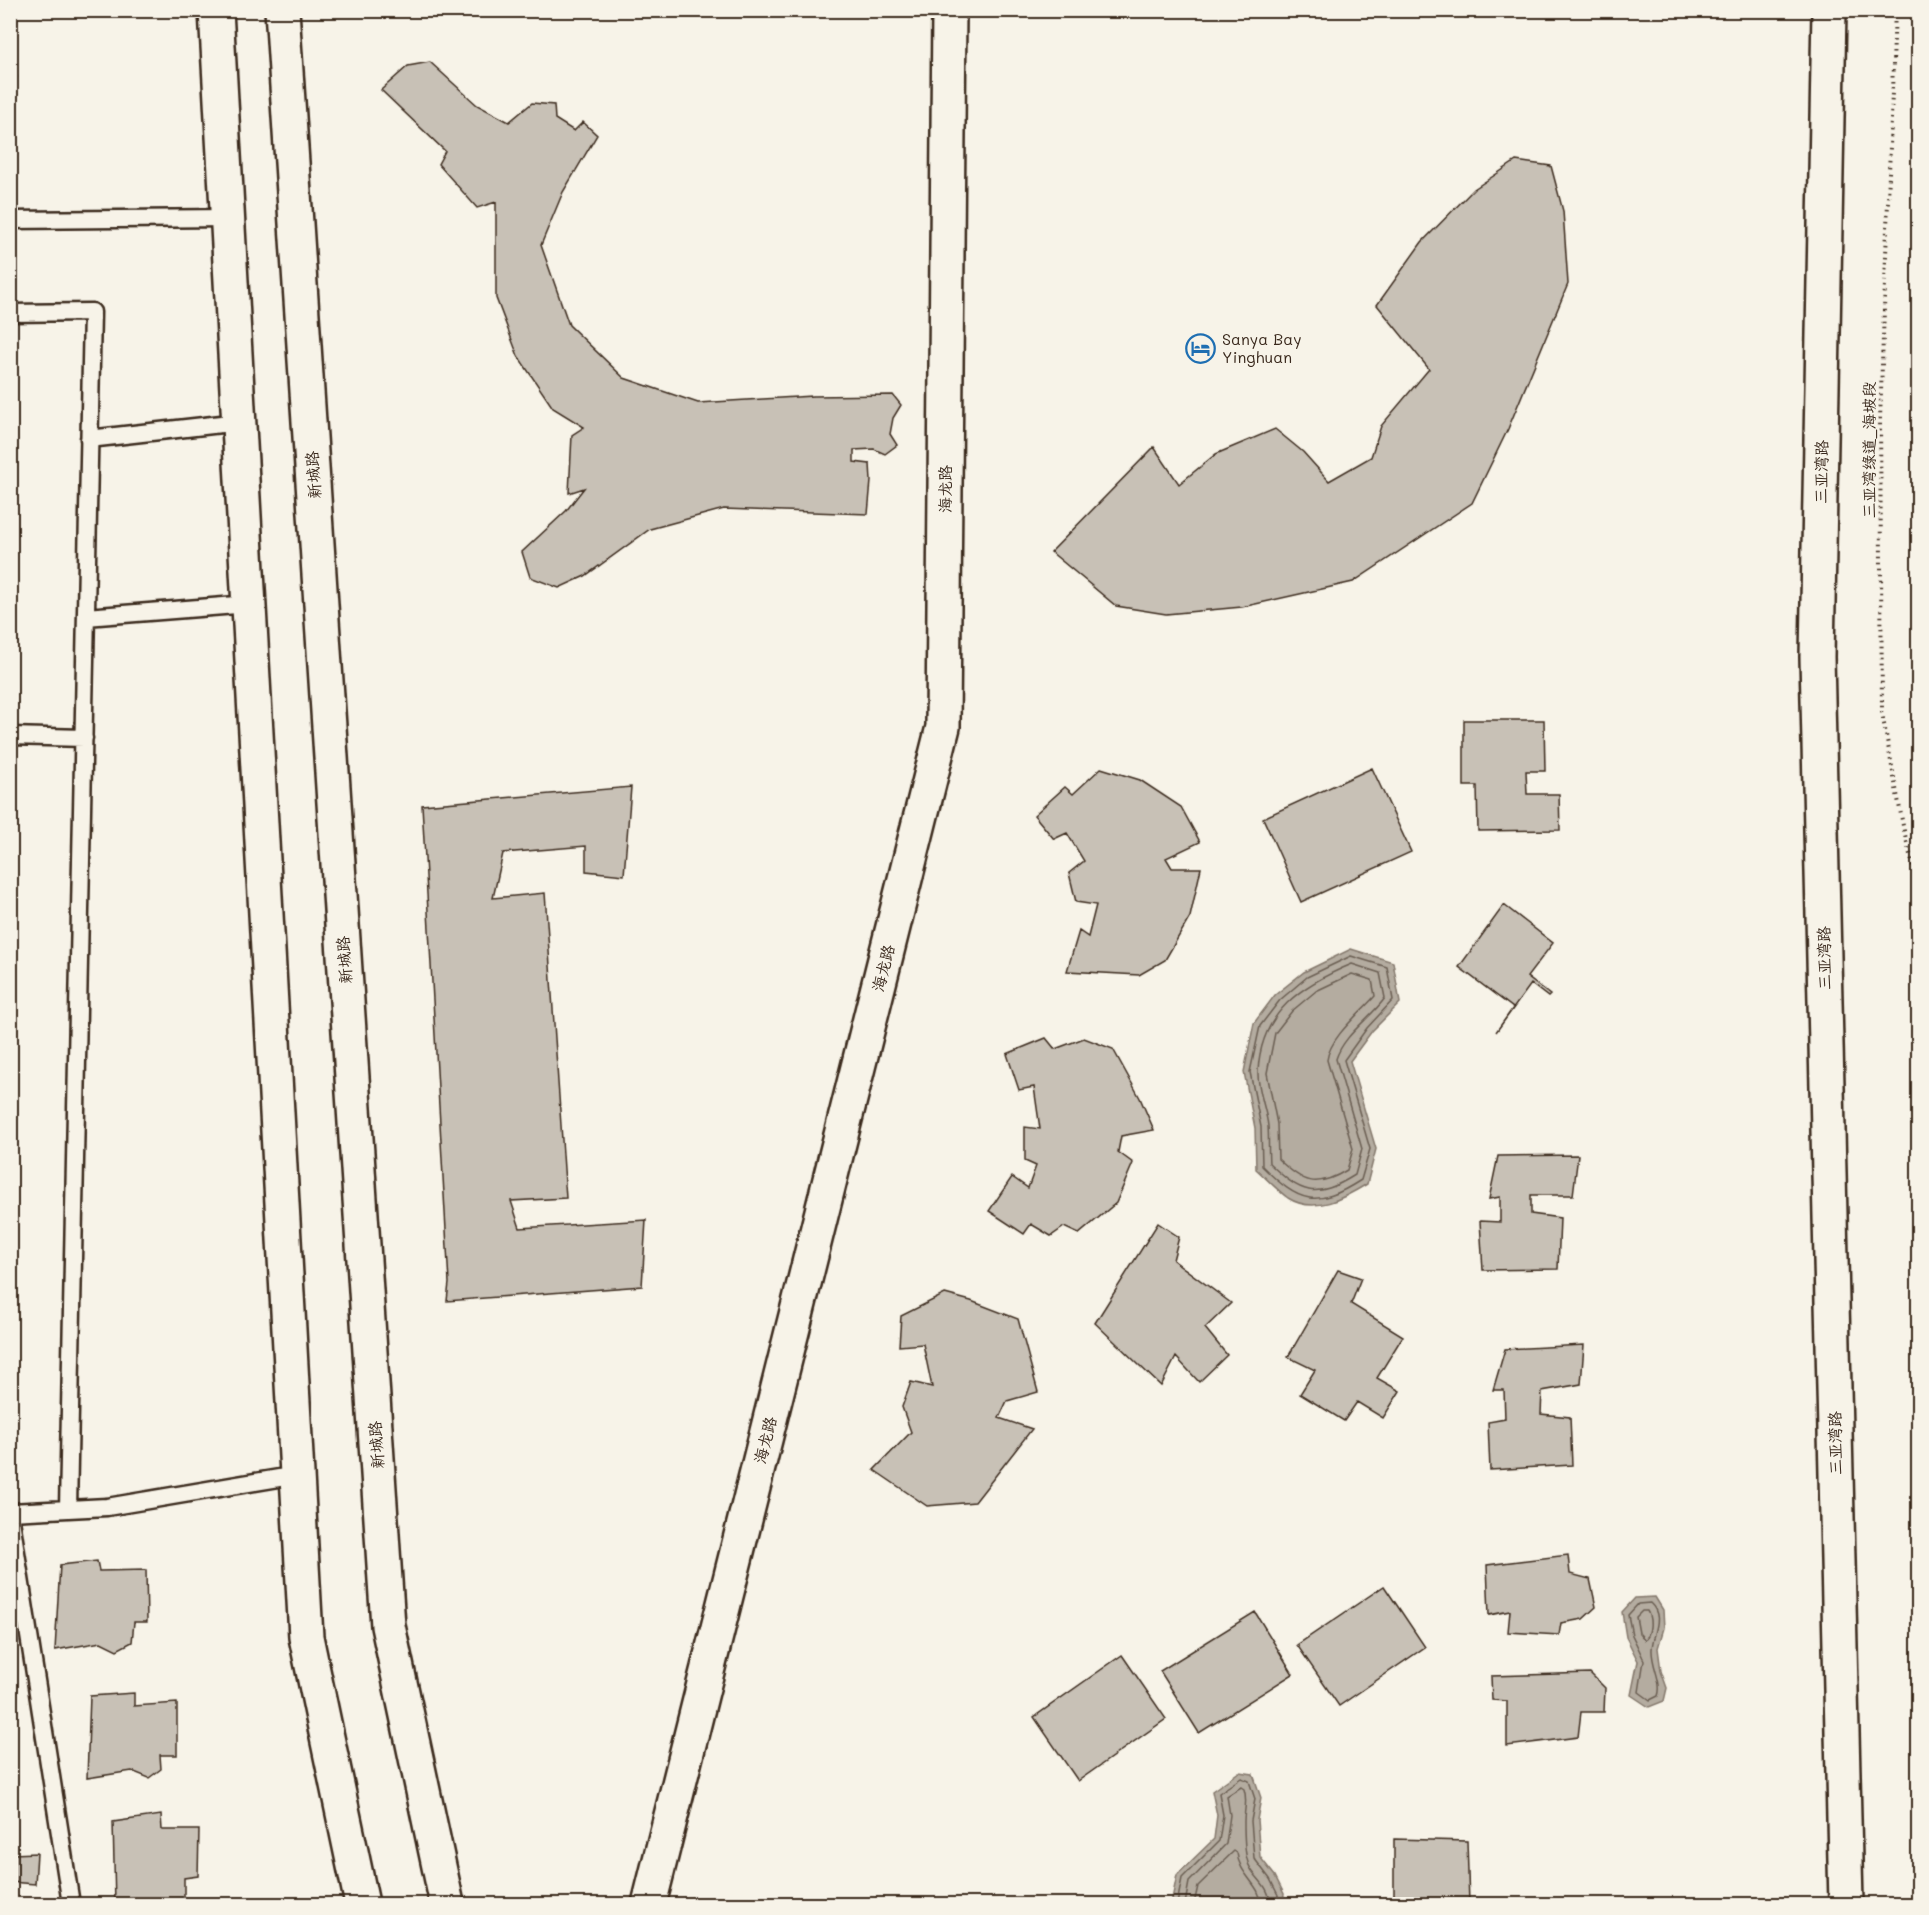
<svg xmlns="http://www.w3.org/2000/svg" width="1929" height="1915" font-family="Mali,'LXGW WenKai TC',sans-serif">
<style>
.water{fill:#b4aca0;stroke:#84786c;stroke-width:1.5}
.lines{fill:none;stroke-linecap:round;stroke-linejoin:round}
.shore{stroke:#6b5e52;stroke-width:1.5}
.building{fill:#c8c1b6;stroke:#3b2a1e;stroke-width:1.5}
.lane-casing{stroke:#3b2a1e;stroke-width:21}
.street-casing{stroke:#3b2a1e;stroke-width:38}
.primary-casing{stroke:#3b2a1e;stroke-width:38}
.path{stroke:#3b2a1e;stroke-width:4;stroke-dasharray:1.5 4.5;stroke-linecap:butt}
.lane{stroke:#f7f3e8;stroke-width:16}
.street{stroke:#f7f3e8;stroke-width:33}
.primary{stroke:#f7f3e8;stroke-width:33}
.labels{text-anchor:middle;stroke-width:5;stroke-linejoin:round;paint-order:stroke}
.poi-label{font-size:16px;fill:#3b2a1e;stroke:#f7f3e8;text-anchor:start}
.street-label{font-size:16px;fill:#3b2a1e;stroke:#f7f3e8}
</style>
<rect width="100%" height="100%" fill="#f7f3e8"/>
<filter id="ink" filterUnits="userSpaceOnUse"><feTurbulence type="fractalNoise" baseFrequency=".0167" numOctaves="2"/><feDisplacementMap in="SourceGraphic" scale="12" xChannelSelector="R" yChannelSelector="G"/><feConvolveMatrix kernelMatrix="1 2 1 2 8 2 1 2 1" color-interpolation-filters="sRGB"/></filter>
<g filter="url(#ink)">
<path class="water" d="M1351,949L1393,962L1400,1003L1372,1031L1350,1061L1376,1149L1367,1184C1344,1198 1315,1215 1288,1198C1277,1190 1266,1178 1256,1169L1255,1128L1244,1072L1254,1023L1275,995L1304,972Z
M1655,1597L1663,1610L1664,1628L1658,1648L1661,1671L1667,1688L1664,1701L1649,1707L1631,1695L1638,1661L1626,1637L1622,1612L1635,1598Z
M1239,1772L1253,1774L1261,1798L1257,1820L1260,1857L1275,1876L1284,1894L1283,1904H1171L1177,1875L1214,1839L1217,1815L1212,1791Z"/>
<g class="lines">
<path class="shore" d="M1351,956L1387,967L1393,1000L1367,1028L1344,1060L1370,1149L1361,1180C1316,1209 1299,1203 1262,1166L1261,1127L1250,1072L1260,1026L1280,1000L1307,977Z
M1352,964L1380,973L1385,998C1371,1018 1344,1034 1336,1059L1362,1149L1355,1175C1315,1200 1301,1194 1269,1163C1268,1151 1269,1138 1268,1126C1266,1108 1257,1089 1258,1071C1261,1012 1301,985 1352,964Z
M1352,974L1372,980L1375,996C1360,1013 1330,1037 1327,1060L1353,1149L1347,1170C1316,1189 1303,1183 1278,1159L1277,1124L1267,1073L1275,1033L1292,1011L1316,991Z
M1650,1603C1665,1617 1653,1632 1652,1649C1651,1665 1663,1683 1658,1696L1650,1700L1639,1692L1644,1660L1632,1635L1628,1615L1638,1604Z
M1642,1611H1647C1652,1619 1651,1633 1645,1640L1639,1633L1636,1617Z
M1177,1904L1182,1878L1219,1841L1223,1815L1219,1793L1241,1778L1249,1781L1255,1799L1251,1821L1254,1858L1270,1879L1278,1895L1277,1904
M1185,1904L1189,1882L1226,1844L1230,1815L1227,1796L1241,1787L1244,1789C1248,1801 1244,1809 1244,1821C1244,1833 1244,1848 1247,1859C1250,1877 1270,1883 1270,1904
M1194,1904L1198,1886L1234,1851L1237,1853C1239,1875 1261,1885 1261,1904"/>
</g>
<path class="building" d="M430,62L477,105L509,122L532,103L554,105L555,119L574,131L583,122L597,135L563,192L541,245L569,325L624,378L698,403L813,396L893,395L901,405L893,418L890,434L897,445L885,454L874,449L854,450V462L870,464L871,481L868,514L724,509L650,529L585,576L559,588L530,577L522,552L566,511L584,488L569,493L572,435L584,427L553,408L518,356L496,298V202L477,208L438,164L445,151L381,90L408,66Z
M10,74L17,77L10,91Z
M1516,161L1551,166L1563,211L1568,284L1508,429L1472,503L1353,582L1242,607L1166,614L1116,606L1051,552L1154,447L1179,484L1216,454L1275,429L1303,452L1329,481L1371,457L1381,426L1429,369L1377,305L1422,242L1474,189Z
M1464,720H1544L1545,771H1526L1527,794H1559L1560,830L1478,831L1477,786H1464Z
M1101,768L1140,780L1181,807L1200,842L1166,858L1172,868H1201L1190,917L1165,960L1139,975L1067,971L1079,931L1088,937L1096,905L1076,902L1069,873L1084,861L1067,833L1054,839L1034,815L1065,787L1073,794Z
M1372,768L1411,852L1301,902L1263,818Z
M631,787L624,875L586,871V846L503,853L493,898L545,893L566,1198L511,1201L520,1228L646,1220L642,1286L447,1301L449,1283L422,805Z
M1504,905L1553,943L1527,977L1550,995L1548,997L1531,984L1496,1032L1513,1008L1459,967Z
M1046,1038L1055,1049L1084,1038L1113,1049L1140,1098L1154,1130L1121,1136L1118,1152L1133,1163L1116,1203L1079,1234L1064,1227L1051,1236L1031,1224L1024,1234L989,1211L1012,1177L1028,1188L1036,1166L1025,1161V1127L1040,1129L1034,1087L1019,1090L1007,1054Z
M1578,1155L1573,1195H1531V1214L1560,1218L1558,1269L1483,1270L1480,1221L1500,1222V1197L1489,1199L1498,1156Z
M1158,1223L1179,1237L1173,1260L1231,1303L1205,1328L1227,1355L1199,1382L1176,1357L1161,1386L1095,1323Z
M1338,1270L1361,1278L1351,1304L1403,1336L1377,1378L1400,1391L1383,1418L1357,1402L1344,1421L1300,1394L1315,1370L1288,1357Z
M945,1294L971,1301L1018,1319L1038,1392L1007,1401L999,1418L1032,1429L975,1502L927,1506L874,1470L911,1432L902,1407L911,1382L932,1387L923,1344L899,1346L901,1316Z
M1584,1345L1581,1384L1542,1391L1541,1414L1570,1417L1572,1465L1490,1470L1488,1422L1505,1419L1504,1390H1493L1505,1349Z
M1568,1555L1570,1574L1590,1579L1596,1607L1583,1619L1561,1623L1559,1635L1508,1632L1510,1611L1489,1615L1487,1565Z
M97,1561L99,1571L146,1570L147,1622H134L132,1642L117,1650L101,1642L55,1650L60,1565Z
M1384,1586L1425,1647L1339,1706L1297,1645Z
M1255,1612L1293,1674L1199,1733L1160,1671Z
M1122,1655L1166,1719L1078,1781L1034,1717Z
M1590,1673L1605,1688L1604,1712H1581L1578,1737L1507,1746V1701L1492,1700L1491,1676Z
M134,1693V1706L177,1703V1755H160L161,1769L149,1778L132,1771L87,1778L90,1696Z
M10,1805L12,1854L37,1853L35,1884L10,1882Z
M161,1815L162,1830H199L198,1876L184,1878V1898L176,1904H160L156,1902L115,1903L113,1822Z
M1394,1839L1467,1841L1469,1904H1394Z"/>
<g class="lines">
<defs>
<path id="lane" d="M10,220L228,218
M10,313L92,312L68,1509
M89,439L239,422
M86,617L249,604
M10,736L84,738
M10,1512L107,1507L297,1475
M10,1514L71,1904"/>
<path id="street" d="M649,1904L943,727L949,10"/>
<path id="primary" d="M216,10L306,1637L362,1904
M282,10L388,1626L447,1904
M1829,10L1817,657L1846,1904"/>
</defs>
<use href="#lane" class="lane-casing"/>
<use href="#street" class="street-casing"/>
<use href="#primary" class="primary-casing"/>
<path class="path" d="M1895,10L1880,419L1882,713L1904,831L1918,886
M1918,1717V1729"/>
<use href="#lane" class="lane"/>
<use href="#street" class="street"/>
<use href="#primary" class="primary"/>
</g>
</g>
<defs>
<symbol id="hotel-ring" viewBox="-11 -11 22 22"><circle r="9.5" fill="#f7f3e8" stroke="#1f6fb2" stroke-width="1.5"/><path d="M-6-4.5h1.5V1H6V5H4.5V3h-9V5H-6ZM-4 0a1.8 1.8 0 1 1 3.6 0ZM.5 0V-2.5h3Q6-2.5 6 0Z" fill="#1f6fb2"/></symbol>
</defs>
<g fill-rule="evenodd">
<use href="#hotel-ring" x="1184" y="332" width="33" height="33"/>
</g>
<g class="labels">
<g class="poi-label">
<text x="1222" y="345">Sanya Bay<tspan x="1222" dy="18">Yinghuan</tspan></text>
</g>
<g class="street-label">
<text transform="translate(1869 450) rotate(-90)" y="6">三亚湾绿道_海坡段</text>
<text transform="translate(1821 472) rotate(-89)" y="6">三亚湾路</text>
<text transform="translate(313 475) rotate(-94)" y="6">新城路</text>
<text transform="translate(945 489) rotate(-90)" y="6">海龙路</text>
<text transform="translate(1824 958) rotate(-91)" y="6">三亚湾路</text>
<text transform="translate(344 960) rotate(-94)" y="6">新城路</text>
<text transform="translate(883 968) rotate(-76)" y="6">海龙路</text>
<text transform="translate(765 1440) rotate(-76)" y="6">海龙路</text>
<text transform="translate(1835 1443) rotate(-91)" y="6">三亚湾路</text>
<text transform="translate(376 1445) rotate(-94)" y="6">新城路</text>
</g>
</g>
<rect width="1929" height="1915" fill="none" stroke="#f7f3e8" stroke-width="36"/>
<rect x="18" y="18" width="1893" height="1879" fill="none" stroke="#3b2a1e" stroke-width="2" filter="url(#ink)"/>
</svg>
